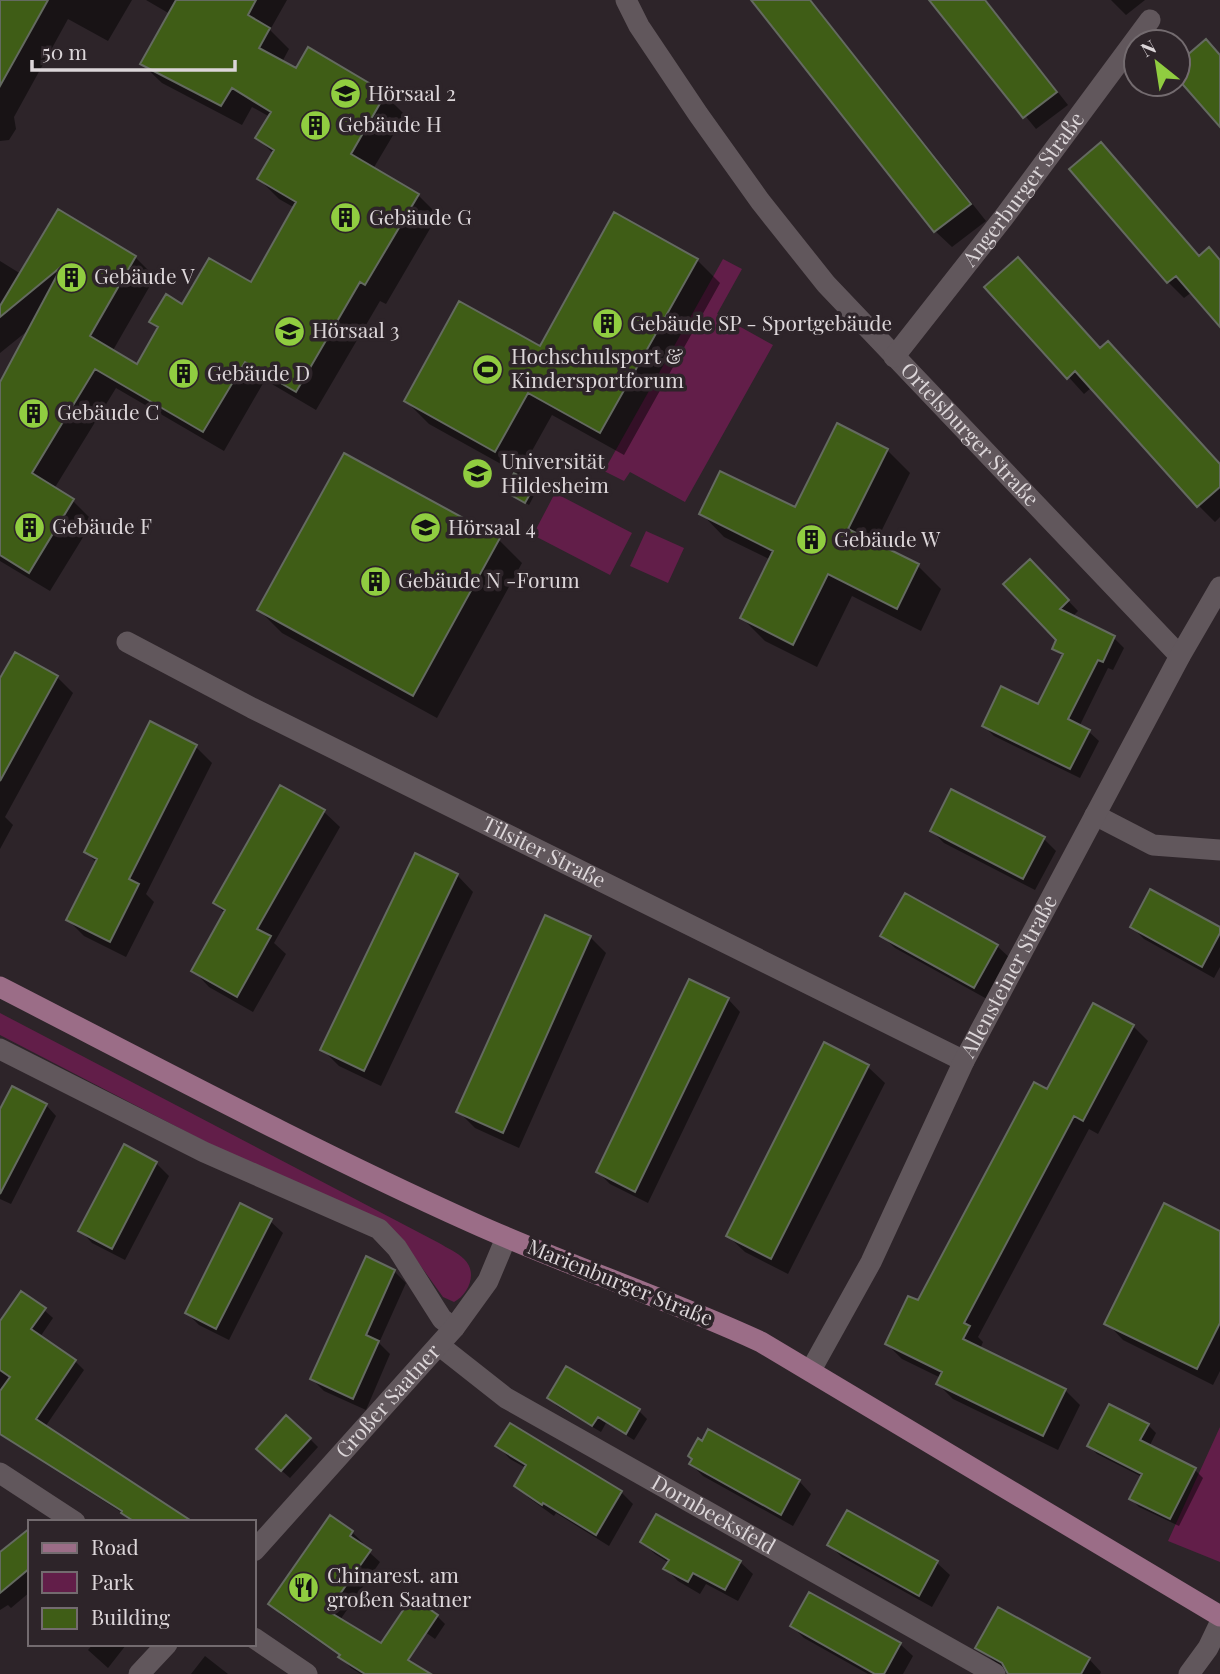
<svg xmlns="http://www.w3.org/2000/svg" width="1220" height="1674" font-family="'Playfair Display',serif">
<style>
.green{fill:#621e49}
.shadow{fill:#0007}
.building{fill:#3f5d16;stroke:#646a60;stroke-width:2}
.lines{fill:none;stroke-linecap:round;stroke-linejoin:round}
.minor{stroke:#61575c;stroke-width:21}
.major{stroke:#9b6d87;stroke-width:21}
.labels{text-anchor:middle;stroke-width:7;stroke-linejoin:round;paint-order:stroke}
.poi-label{font-size:21px;fill:#dcd6d9;stroke:#2d2429;text-anchor:start}
.street-label{font-size:21px;fill:#dcd6d9;stroke:#2d2429}
</style>
<rect width="100%" height="100%" fill="#2d2429"/>
<path class="green" d="M723,259L742,269L717,314L773,345L685,502L630,472L624,481L604,471Z
M555,493L632,533L610,575L533,535Z
M646,531L684,548L668,583L630,566Z
M0,1013L439,1243C447,1248 457,1252 464,1259C478,1272 469,1294 454,1302L443,1297L415,1258L208,1143L0,1035Z
M1220,1427V1562L1168,1541Z"/>
<path class="shadow" d="M0,0H132L108,41L68,19L14,117L16,129L9,140L0,141Z
M146,0H287L270,30L289,49L282,62L297,70L309,50L385,95L405,115L373,169L418,195L438,215L386,304L380,301L316,410L265,380L224,451L116,388L54,489L73,501L93,521L50,591L0,561V382L31,328L0,353V261L21,274L58,212L135,257L155,277L112,352L137,367L159,329L151,321L183,306L251,285L295,208L279,199L259,179L274,154L257,138L270,117L252,107L242,125L162,83L142,64L170,14Z
M756,0H811L986,221L952,247L935,231L754,1Z
M931,0H986L1068,105L1036,129Z
M1111,0H1145L1126,15Z
M1072,169L1200,257L1220,261V324L1192,292L1184,298L1168,282Z
M697,260L720,283L624,455L552,415L519,474L429,424L406,401L540,349Z
M987,287L1101,350L1108,343L1220,465V517L1215,522L1199,506L1092,387L1084,394Z
M887,450L910,473L875,544L918,566L941,589L921,631L852,596L817,667L765,641L742,618L771,560L724,537L701,513L796,510Z
M344,455L499,540L522,563L437,718L282,633L259,610Z
M534,486L537,490L529,505L506,491Z
M1030,561L1078,611L1072,617L1114,638L1124,648L1113,670L1108,668L1079,727L1088,731L1099,741L1080,778L994,736L984,726L1038,706L1063,657L1054,648L1058,640Z
M57,677L73,693L5,817L13,825L0,849V682Z
M196,747L212,763L146,894L154,902L126,957L84,936L68,920L97,863L86,852Z
M323,811L340,827L274,943L286,954L253,1012L209,987L193,970L225,914L215,903Z
M932,831L1043,838L1056,851L1035,890L944,843Z
M457,875L473,892L381,1086L339,1066L322,1049Z
M1132,927L1220,929V967L1214,978L1144,939Z
M882,936L997,946L1010,958L987,999L895,948Z
M590,937L606,953L519,1148L475,1128L459,1112Z
M728,999L740,1012L648,1203L610,1184L598,1172Z
M1133,1026L1148,1041L1098,1134L1089,1129L978,1337L983,1342L980,1349L1065,1390L1080,1405L1058,1450L953,1399L938,1384L941,1378L902,1359L887,1344L919,1303L1048,1092Z
M825,1045L868,1067L885,1083L788,1274L745,1252L728,1236Z
M46,1105L56,1116L11,1204L0,1199V1113Z
M124,1146L156,1163L169,1176L125,1260L92,1243L80,1230Z
M270,1221L283,1233L229,1340L199,1325L187,1313Z
M1220,1233V1371L1213,1385L1123,1340L1107,1323Z
M394,1271L406,1283L379,1343L390,1354L366,1410L324,1391L312,1379Z
M44,1310L53,1318L40,1337L75,1361L84,1370L45,1427L188,1522H132L124,1514L0,1435V1324Z
M549,1398L639,1411L647,1419L634,1440L606,1423L601,1432L557,1406Z
M1148,1425L1156,1433L1149,1447L1195,1470L1203,1478L1179,1526L1139,1507L1131,1499L1142,1477L1097,1454L1089,1446Z
M310,1439L318,1447L290,1478L266,1457Z
M498,1446L621,1492L633,1504L609,1546L556,1513L554,1516L529,1498L516,1485L526,1468L510,1459Z
M691,1464L799,1481L811,1494L793,1526L703,1476Z
M847,1513L937,1563L950,1575L932,1607L842,1557L829,1545Z
M656,1516L740,1562L753,1574L738,1601L706,1584L700,1594L678,1581L666,1569L669,1563L655,1554L642,1542Z
M30,1530V1592L11,1608L8,1605L0,1610V1555Z
M352,1532L363,1543L361,1545L380,1562L340,1620L388,1674H361L351,1668L341,1657L281,1615L270,1604Z
M437,1616L445,1624L435,1639L411,1622Z
M792,1626L900,1644L913,1656L903,1674H868L804,1638Z
M93,1644H125L126,1645L108,1668L88,1650Z
M977,1647L1089,1659L1101,1672L1100,1674H1010Z
M205,1656L228,1674H191Z"/>
<path class="building" d="M0,0H48L0,86Z
M176,0H256L248,15L270,28L259,48L296,68L308,47L386,93L351,154L419,194L365,285L360,282L296,392L245,362L203,432L95,369L32,473L74,499L29,573L0,555V382L62,266L0,317V306L58,209L136,256L90,336L137,364L158,327L149,322L166,294L182,304L209,258L251,282L296,202L257,179L274,150L255,138L271,112L232,88L221,106L140,64Z
M751,0H810L971,204L934,232Z
M929,0H985L1057,92L1023,118Z
M1206,39L1220,55V127L1178,79V63Z
M1101,142L1199,256L1209,247L1220,260V327L1176,276L1167,283L1069,169Z
M614,212L698,259L600,433L528,393L495,452L404,401L459,301L540,346Z
M1018,257L1100,348L1108,341L1220,464V487L1197,507L1075,371L1067,379L984,287Z
M837,423L888,449L848,529L919,564L897,609L828,574L793,645L740,618L773,551L699,514L720,471L795,507Z
M344,453L500,538L413,696L257,610Z
M514,473L535,485L525,503L504,491Z
M1030,559L1069,600L1060,609L1115,636L1103,662L1098,660L1068,719L1090,730L1070,769L982,726L1001,686L1038,704L1063,654L1052,649L1056,640L1003,584Z
M15,652L58,676L0,781V678Z
M150,721L197,745L129,879L139,884L110,942L66,920L97,859L84,852Z
M280,785L325,810L257,929L271,936L237,997L191,971L225,910L213,903Z
M951,789L1045,837L1023,879L930,831Z
M415,853L458,874L364,1071L320,1050Z
M1150,889L1220,927V933L1202,967L1130,927Z
M905,893L998,945L974,988L880,936Z
M545,915L591,936L503,1133L456,1112Z
M689,979L729,998L635,1192L596,1172Z
M1093,1003L1134,1025L1083,1121L1074,1116L964,1323L970,1326L963,1339L1066,1389L1043,1436L936,1384L942,1372L885,1344L908,1296L918,1300L1034,1082L1047,1089Z
M824,1042L869,1065L771,1259L726,1236Z
M12,1086L47,1104L0,1194V1109Z
M124,1144L157,1162L112,1249L78,1231Z
M240,1203L272,1219L216,1329L185,1313Z
M1164,1203L1220,1231V1323L1197,1369L1104,1324Z
M366,1256L395,1270L366,1335L379,1341L353,1399L310,1379Z
M21,1291L46,1308L31,1329L76,1360L36,1419L193,1522H135L121,1513L122,1511L0,1434V1391L10,1377L0,1370V1321Z
M566,1366L640,1409L626,1434L598,1417L592,1426L547,1398Z
M1109,1404L1149,1424L1140,1440L1196,1468L1170,1519L1129,1499L1142,1474L1087,1446Z
M286,1415L311,1438L281,1471L256,1449Z
M510,1423L622,1491L596,1535L543,1503L542,1505L514,1486L526,1465L495,1446Z
M708,1429L800,1480L781,1515L689,1464L692,1459L688,1456L698,1438L702,1441Z
M847,1510L938,1561L919,1596L827,1545Z
M656,1514L741,1561L725,1590L693,1573L688,1582L663,1569L669,1560L640,1542Z
M330,1515L353,1531L350,1536L371,1550L328,1611L381,1643L412,1597L438,1615L408,1660L431,1674H365L338,1657L340,1655L268,1604Z
M30,1528V1568L0,1593V1552Z
M809,1592L901,1643L884,1674H875L790,1626Z
M998,1607L1090,1658L1081,1674H1008L1002,1663L975,1648Z"/>
<g class="lines">
<g class="minor">
<path id="s1" d="M626,0L639,26L698,114L760,201L826,284L1180,656"/>
<path id="s2" d="M894,357L1004,217L1150,20"/>
<path id="s3" d="M127,642L252,708L964,1061"/>
<path d="M1095,815L1153,845L1220,850"/>
<path d="M0,1049L204,1152L379,1229L397,1248L442,1319L454,1328"/>
<path id="s4" d="M440,1346L506,1398L995,1674"/>
<path id="s5" d="M811,1370L871,1262L964,1061L1180,656L1220,587"/>
<path d="M0,1473L75,1522"/>
<path id="s6" d="M254,1551L454,1328L488,1281L506,1238"/>
<path d="M254,1638L307,1674"/>
<path d="M139,1674L167,1644"/>
<path d="M1189,1674L1208,1648L1220,1623"/>
</g>
<path class="major" d="M0,987C156,1067 311,1150 471,1222C566,1265 666,1298 761,1342L1220,1616"/>
</g>
<defs>
<symbol id="university-disc" viewBox="-11 -11 22 22"><circle r="9.5" fill="#90cd40" stroke="#2d2429"/><path d="M0-5L7-2L0 1L-7-2ZM-4 1L0 2.5L4 1V4Q0 6-4 4Z" fill="#111"/></symbol>
<symbol id="building-disc" viewBox="-11 -11 22 22"><circle r="9.5" fill="#90cd40" stroke="#2d2429"/><path d="M-4-6H4V6H1V3H-1V6H-4ZM-2.5-4.3h1.7v1.8h-1.7ZM.8-4.3h1.7v1.8H.8ZM-2.5-1h1.7V.8h-1.7ZM.8-1h1.7V.8H.8Z" fill="#111"/></symbol>
<symbol id="stadium-disc" viewBox="-11 -11 22 22"><circle r="9.5" fill="#90cd40" stroke="#2d2429"/><path d="M0-5a6.5 5 0 1 0 0 10a6.5 5 0 1 0 0-10ZM-3.5-1.8h7v3.6h-7Z" fill="#111"/></symbol>
<symbol id="restaurant-disc" viewBox="-11 -11 22 22"><circle r="9.5" fill="#90cd40" stroke="#2d2429"/><path d="M-5-6h1v4h1v-4h1v4h1v-4h1v5L-1.5 .5V6h-2V.5L-5-1ZM5-6V6H3V1.5H1.5Q1.5-4 5-6Z" fill="#111"/></symbol>
</defs>
<g fill-rule="evenodd">
<use href="#university-disc" x="328" y="76" width="35" height="35"/>
<use href="#building-disc" x="298" y="108" width="35" height="35"/>
<use href="#building-disc" x="328" y="200" width="35" height="35"/>
<use href="#building-disc" x="54" y="260" width="35" height="35"/>
<use href="#building-disc" x="590" y="306" width="35" height="35"/>
<use href="#university-disc" x="272" y="314" width="35" height="35"/>
<use href="#stadium-disc" x="470" y="352" width="35" height="35"/>
<use href="#building-disc" x="166" y="356" width="35" height="35"/>
<use href="#building-disc" x="16" y="396" width="35" height="35"/>
<use href="#university-disc" x="460" y="456" width="35" height="35"/>
<use href="#building-disc" x="12" y="510" width="35" height="35"/>
<use href="#university-disc" x="408" y="510" width="35" height="35"/>
<use href="#building-disc" x="794" y="522" width="35" height="35"/>
<use href="#building-disc" x="358" y="564" width="35" height="35"/>
<use href="#restaurant-disc" x="286" y="1570" width="35" height="35"/>
</g>
<g class="labels">
<g class="poi-label">
<text x="368" y="101">Hörsaal 2</text>
<text x="338" y="132">Gebäude H</text>
<text x="369" y="225">Gebäude G</text>
<text x="94" y="284">Gebäude V</text>
<text x="630" y="331">Gebäude SP - Sportgebäude</text>
<text x="312" y="338">Hörsaal 3</text>
<text x="511" y="364">Hochschulsport &amp;<tspan x="511" dy="24">Kindersportforum</tspan></text>
<text x="207" y="381">Gebäude D</text>
<text x="57" y="420">Gebäude C</text>
<text x="501" y="469">Universität<tspan x="501" dy="24">Hildesheim</tspan></text>
<text x="52" y="534">Gebäude F</text>
<text x="448" y="535">Hörsaal 4</text>
<text x="834" y="547">Gebäude W</text>
<text x="398" y="588">Gebäude N -Forum</text>
<text x="327" y="1583">Chinarest. am<tspan x="327" dy="24">großen Saatner</tspan></text>
</g>
<g class="street-label">
<text dy="7" stroke="none"><textPath href="#s2" startOffset="212">Angerburger Straße</textPath></text>
<text dy="7" stroke="none"><textPath href="#s1" startOffset="556">Ortelsburger Straße</textPath></text>
<text dy="7" stroke="none"><textPath href="#s3" startOffset="467">Tilsiter Straße</textPath></text>
<text dy="7" stroke="none"><textPath href="#s5" startOffset="441">Allensteiner Straße</textPath></text>
<text transform="translate(620 1283) rotate(22)" y="7">Marienburger Straße</text>
<text dy="7" stroke="none"><textPath href="#s6" startOffset="201">Großer Saatner</textPath></text>
<text dy="7" stroke="none"><textPath href="#s4" startOffset="322">Dornbeeksfeld</textPath></text>
</g>
</g>
<rect x="28" y="1520" width="228" height="126" fill="#2d2429" stroke="#736b6f" stroke-width="2"/>
<rect x="42" y="1543" width="35" height="10" fill="#9b6d87" stroke="#736b6f" stroke-width="2"/>
<text x="91" y="1555" font-size="21" fill="#dcd6d9">Road</text>
<rect x="42" y="1572" width="35" height="21" fill="#621e49" stroke="#736b6f" stroke-width="2"/>
<text x="91" y="1590" font-size="21" fill="#dcd6d9">Park</text>
<rect x="42" y="1608" width="35" height="21" fill="#3f5d16" stroke="#736b6f" stroke-width="2"/>
<text x="91" y="1625" font-size="21" fill="#dcd6d9">Building</text>
<g transform="translate(1157 63) rotate(330)"><circle r="33" fill="#2d2429" stroke="#736b6f" stroke-width="2"/>
<path d="M0-5L12 26L0 18L-12 26Z" fill="#90cd40"/>
<text y="-10" font-size="19" font-weight="bold" text-anchor="middle" fill="#dcd6d9">N</text>
</g>
<path d="M32 60v10h203v-10" fill="none" stroke="#dcd6d9" stroke-width="3.5"/>
<text x="42" y="60" font-size="21" fill="#dcd6d9" stroke="#2d2429" stroke-width="5" paint-order="stroke">50 m</text>
</svg>
